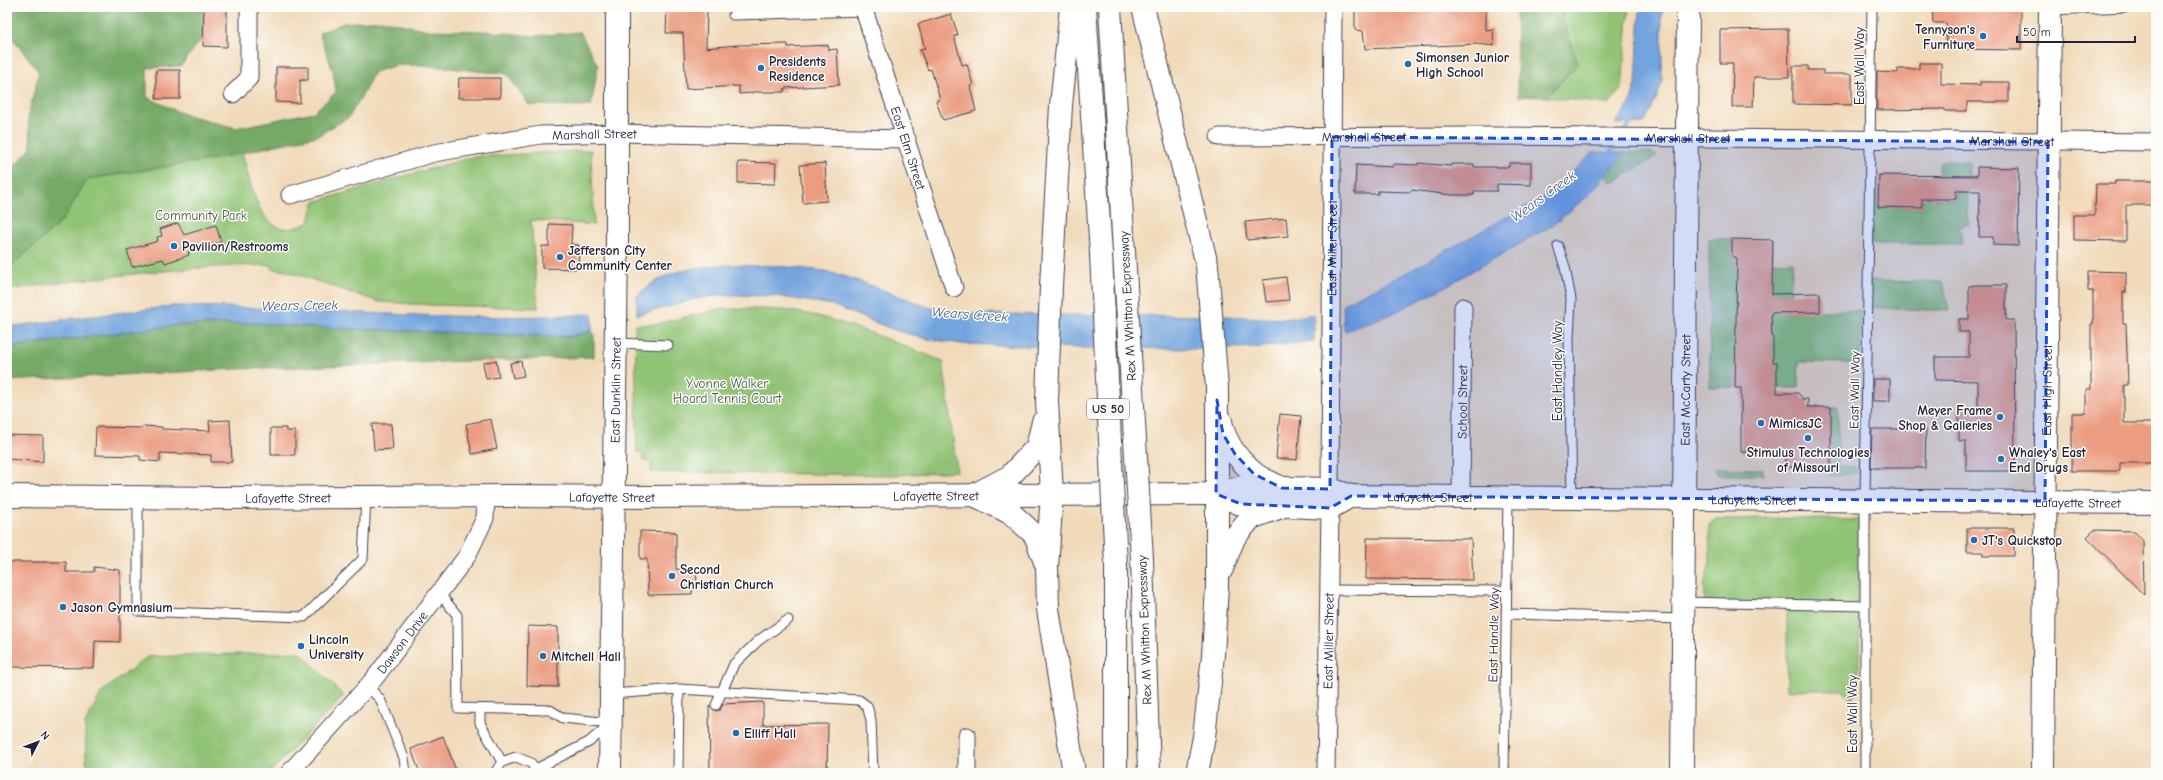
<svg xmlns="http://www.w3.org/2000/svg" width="2163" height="780" font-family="'Comic Neue',sans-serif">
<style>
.green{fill:#90c374;stroke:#597258}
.forest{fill:#74a966;stroke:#4b6650}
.water{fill:#73a4de;stroke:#4a638c}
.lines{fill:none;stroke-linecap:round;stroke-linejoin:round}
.stream{stroke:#73a4de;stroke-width:4.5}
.building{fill:#eb9c81}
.service-casing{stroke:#413e4e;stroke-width:11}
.minor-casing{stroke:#413e4e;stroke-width:19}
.secondary-casing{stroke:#413e4e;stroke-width:24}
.motorway-casing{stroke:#413e4e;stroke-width:24}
.service{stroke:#fff;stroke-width:9}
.minor{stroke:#fff;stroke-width:17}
.secondary{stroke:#fff;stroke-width:22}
.motorway{stroke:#fff;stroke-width:22}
.motorway-bridge-casing{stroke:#413e4e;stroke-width:24;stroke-linecap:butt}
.motorway-bridge{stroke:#fff;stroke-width:22}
.marked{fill:#1d4ed8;fill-opacity:0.2;stroke:#1d4ed8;stroke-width:3;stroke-dasharray:8 5;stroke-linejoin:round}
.poi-dot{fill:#1f6fb2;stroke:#fdfcf7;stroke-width:1.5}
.labels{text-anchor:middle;stroke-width:3;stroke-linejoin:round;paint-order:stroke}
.shield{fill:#fdfcf7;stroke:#646373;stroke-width:1}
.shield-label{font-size:12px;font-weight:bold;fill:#22223b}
.poi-label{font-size:13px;font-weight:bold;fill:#22223b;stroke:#fdfcf7;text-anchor:start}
.street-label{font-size:13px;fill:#22223b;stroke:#fdfcf7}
.park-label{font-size:13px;fill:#485a4f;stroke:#fdfcf7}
.water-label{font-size:14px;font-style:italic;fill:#465c84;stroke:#fdfcf7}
</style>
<rect width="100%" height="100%" fill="#fdfcf7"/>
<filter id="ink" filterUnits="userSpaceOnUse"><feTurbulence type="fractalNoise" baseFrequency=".025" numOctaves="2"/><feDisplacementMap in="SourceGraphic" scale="8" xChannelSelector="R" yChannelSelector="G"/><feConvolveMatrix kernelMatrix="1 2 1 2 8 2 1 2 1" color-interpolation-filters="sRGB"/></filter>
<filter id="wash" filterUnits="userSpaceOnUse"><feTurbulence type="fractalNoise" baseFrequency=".012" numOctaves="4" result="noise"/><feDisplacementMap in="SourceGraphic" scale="16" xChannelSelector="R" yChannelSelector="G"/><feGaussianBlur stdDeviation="0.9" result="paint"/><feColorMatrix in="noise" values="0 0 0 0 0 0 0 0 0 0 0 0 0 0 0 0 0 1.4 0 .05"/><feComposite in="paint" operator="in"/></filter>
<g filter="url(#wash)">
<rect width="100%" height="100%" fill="#f1daba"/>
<path class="green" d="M1562,7H1629L1622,88L1609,104L1546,97L1578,64L1562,18Z
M591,150L594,225L531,220L538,308L431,305L379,302L287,271L272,269V265C183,266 95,278 7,290V270L60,222L88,179L214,159L242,152C252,185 259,249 309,222L314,202L472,157Z
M1651,152L1657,156L1612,183L1605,176L1625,153Z
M1940,161L1969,162L1967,217L1969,224L1960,226L1962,244H1870L1871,190H1878V207L1922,208L1923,176H1935V199H1956V176H1938Z
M1709,239H1732V256C1752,263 1773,263 1793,261L1790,294V312L1861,310L1860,363L1799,362L1798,388L1710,387Z
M1869,281L1943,282L1949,311L1869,307Z
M719,309C743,309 768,308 792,311C844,319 894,343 943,361L957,471L898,475L651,472V462L643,461L642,453L637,452L635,325L656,324Z
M1831,407H1838V466L1859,467V473L1830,475Z
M1714,468L1763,469V475H1718Z
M1767,518L1860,520L1859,689L1852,699L1842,690H1787V604L1705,603L1704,583L1710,564L1709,525L1716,519Z
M300,652L344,696L269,773H98L86,763L85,724L101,693L147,657Z"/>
<path class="forest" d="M7,7H218L225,25L200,41L181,66L147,68V97L183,114L236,128L314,112L336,92L333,71L319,33L344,23L381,20L429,30L483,31L534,36L580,32L598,66L591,106L529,105L507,74L420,65H398L374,72L364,92L349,117L317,136L214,159L88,179L61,222L7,270V180L10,171L31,148L28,117L39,72L7,31Z
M1516,7H1562V18L1578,64L1546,97L1518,96Z
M256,323L305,327L569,337L592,331L594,334V357L237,369L7,381V347L179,325Z"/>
<path class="water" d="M1640,7H1662V82L1657,97L1644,123L1615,124L1630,104L1636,84Z
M1594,152L1625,153L1589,195L1553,225L1434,293L1391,314L1344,332L1343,304L1406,273L1548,194Z
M725,265L778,266L825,271L856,280L931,308L963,314L1224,316L1285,319L1314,314V341L1263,347L1196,349L1081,348L962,344L928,339L894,330L832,305L776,296L720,295L696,299L637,315V296C665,270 688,268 725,265Z
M172,306C312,307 453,323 592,314V331L569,337L305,327L256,323L179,325L7,347V327Z"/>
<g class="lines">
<path class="stream" d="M1623,134L1634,119
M1607,157L1618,141"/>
</g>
<g id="blocks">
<path class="building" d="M204,7H227V47L203,46Z
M667,7H707L706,48L737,45L788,44V47L828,45L829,50L837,49L839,85L785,88L784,92H752V93L739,94V86L686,89L683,33H666Z
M1355,7H1486V30L1493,29L1494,46L1477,44L1365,49L1363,31L1355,30Z
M1932,7H2021V50L1946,49V23H1933Z
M951,14L958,35L954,36L962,65L967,64L973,85L970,86L976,111L943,120L936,101L940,99L931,69L928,70L920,50L925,49L918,24Z
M1788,29L1789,77H1754L1753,107H1732L1733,63H1720V30Z
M1919,63H1941V84L1980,85V82H2009V102H1967V111H1945V109L1877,110V72L1898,73V69H1919Z
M1793,66H1808V70H1823V74H1852V105L1793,104Z
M276,67H308V80H300V103L276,102Z
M156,70H180V99H156Z
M459,78H500V98H458Z
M738,162L776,163L775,184L738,183Z
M825,163L827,201L803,203L800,165Z
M1418,163L1451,166V164H1474V167H1509V163H1531V185L1497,184V191H1474V195H1452L1411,190V192L1378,191V194H1355L1356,165L1393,167V164L1418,165Z
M1977,167L2019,168L2018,246L1993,245V237H1979L1980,191H1956V199H1922V208L1878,207L1879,175L1977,176Z
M2115,181H2156V205H2126V241L2074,240V215H2095L2096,184H2115Z
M1286,218L1288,236L1247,240L1245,222Z
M178,223L184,235L216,225L221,242L188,252L189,255L165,263L163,259L132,267L127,250L158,241L157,237L162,236L160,229Z
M549,224L572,225L571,245H579L578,269L542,268V246H549Z
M1732,239L1773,240L1772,294L1820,293V312L1771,313L1772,336H1773V362H1777V393H1798L1803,399H1808V407H1831V467H1785V453L1741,452V388H1735L1737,258L1732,256Z
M2088,271L2126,272V292H2123V323H2126L2128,385H2124V423H2156V463H2120V471H2072V413H2086V389H2091V324H2093V291H2088Z
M1286,277L1289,300L1266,302L1263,280Z
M1977,285H2006V320H2014L2015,471H1966V441H1959V409L1978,408V381L1935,380V357H1969V332H1959V319H1969V286Z
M496,360L499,377L486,379L483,363Z
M521,361L524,376L513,378L510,363Z
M1873,379H1890V401H1873Z
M1280,414L1301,416L1297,460L1276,458Z
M491,419L497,449L472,454L466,424Z
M230,420L232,462H211V455L160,453V462L140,460V456L95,455L96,427L142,428L143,426L162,427V429L210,431L209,421Z
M372,424H391L393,449L374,450Z
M271,428H286V431H295V455H271Z
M1872,429H1926L1925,468H1871Z
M7,435L43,436V462L7,459Z
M1967,528H2014V556H1983V552H1967Z
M2094,530L2134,531L2143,541L2144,595L2087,537Z
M640,531L676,532V569L696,570L697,583H693L692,594L648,595L647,559H640Z
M1367,538L1471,539L1473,580L1366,579Z
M7,562H66V572H94V567L120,570V642L95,641L94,668L7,667Z
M528,626L558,627V687L527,686Z
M763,702V725L828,724L827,773H710L709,705L716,711L720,710L723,704Z
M443,736L457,773H420L411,749Z"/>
</g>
</g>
<g filter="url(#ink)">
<use href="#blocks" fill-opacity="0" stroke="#413e4e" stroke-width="1"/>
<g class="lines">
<defs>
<path id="service" d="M2050,10L2128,7
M733,15L864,11
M1558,246L1565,267L1571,299L1569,338L1572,498
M616,343L668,345
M138,498V611L304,617L363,559L366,497
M1329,590L1506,591
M439,593L457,615L458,708L550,710L563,718L611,723
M1683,602L1865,606
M1506,614L1683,619
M367,686L380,699L404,758L406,773
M611,694L679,689L859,700L867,706L871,720L873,773
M716,705L734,664L759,640L788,620
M480,709V723L502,762
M536,769L589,742L608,726
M495,773L502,762L516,757L531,763L537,773
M678,773L679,689
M1504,773L1508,497
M1865,773V500L1872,7"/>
<g id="minor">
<path id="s1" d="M863,7L954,288"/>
<path d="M233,94L249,78V7"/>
<path id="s2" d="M1219,137L1494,136L2156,142"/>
<path id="s3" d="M290,195L434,153L541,135L617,133L907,139"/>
<path id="s4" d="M1330,489L1333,7"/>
<path id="s5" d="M1461,497L1463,307"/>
<path id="s6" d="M289,773L374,679L467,556L485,518L486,496"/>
<path d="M967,773V736"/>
<path id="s7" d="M1326,773L1330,508"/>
</g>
<g id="secondary">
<path d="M1216,494L1241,504L1330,508L1351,496"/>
<path id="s8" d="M7,496L223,498L512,496L647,497L1216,494L1243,487L1330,489L1351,496L2156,503"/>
<path id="s9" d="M610,773L617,247V7"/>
<path id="s10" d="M1682,773L1688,7"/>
<path id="s11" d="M2043,773L2050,7"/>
</g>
<path id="motorway" d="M1071,7L1061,106L1051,286L1047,401L1052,494L1047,567L1048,609L1074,773
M1085,7L1101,254
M1110,7L1124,252
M1143,7L1207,265L1217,388V587L1213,655L1204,737L1197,773
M1221,421C1224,441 1238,460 1254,473C1261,479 1273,483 1282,488
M974,495L1010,476L1037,447L1043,422
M974,495L1012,514L1035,535L1045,562
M1142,559L1149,773
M1222,569L1234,538L1251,518L1284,506
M1116,773V565"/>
</defs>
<use href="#service" class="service-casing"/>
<use href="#minor" class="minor-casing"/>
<use href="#secondary" class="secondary-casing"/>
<use href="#motorway" class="motorway-casing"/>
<use href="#service" class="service"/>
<use href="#minor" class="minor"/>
<use href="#secondary" class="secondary"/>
<use href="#motorway" class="motorway"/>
<defs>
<path id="motorway-bridge" d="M1124,252L1142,559
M1101,254L1116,565"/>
</defs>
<use href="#motorway-bridge" class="motorway-bridge-casing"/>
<use href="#motorway-bridge" class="motorway-bridge"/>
</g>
</g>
<path class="marked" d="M1332,137L2048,142L2045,501L1351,496L1330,508L1241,504L1216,494L1217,400L1223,434L1235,454L1254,474L1282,488L1330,489Z"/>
<g class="poi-dot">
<circle cx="1983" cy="36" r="4"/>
<circle cx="1408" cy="64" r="4"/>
<circle cx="761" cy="68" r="4"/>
<circle cx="174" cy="246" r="4"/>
<circle cx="560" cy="257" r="4"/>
<circle cx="2000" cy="417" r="4"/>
<circle cx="1761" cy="423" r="4"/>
<circle cx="1808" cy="438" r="4"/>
<circle cx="2001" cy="459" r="4"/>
<circle cx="1974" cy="540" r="4"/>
<circle cx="672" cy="576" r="4"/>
<circle cx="63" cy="607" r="4"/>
<circle cx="301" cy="646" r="4"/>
<circle cx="543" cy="656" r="4"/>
<circle cx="736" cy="733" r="4"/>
</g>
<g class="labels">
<rect class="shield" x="1087" y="399" width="42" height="20" rx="3"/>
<g class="shield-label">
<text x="1108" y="413">US 50</text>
</g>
<g class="poi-label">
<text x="1975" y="34" text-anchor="end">Tennyson's<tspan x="1975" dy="15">Furniture</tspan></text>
<text x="1416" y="62">Simonsen Junior<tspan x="1416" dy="15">High School</tspan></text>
<text x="769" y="66">Presidents<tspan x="769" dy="15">Residence</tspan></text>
<text x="182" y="251">Pavilion/Restrooms</text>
<text x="568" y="255">Jefferson City<tspan x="568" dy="15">Community Center</tspan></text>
<text x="1992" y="415" text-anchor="end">Meyer Frame<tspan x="1992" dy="15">Shop &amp; Galleries</tspan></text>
<text x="1769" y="428">MimicsJC</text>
<text x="1808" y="457" text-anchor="middle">Stimulus Technologies<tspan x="1808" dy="15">of Missouri</tspan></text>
<text x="2009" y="457">Whaley's East<tspan x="2009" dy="15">End Drugs</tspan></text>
<text x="1982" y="545">JT's Quickstop</text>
<text x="680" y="574">Second<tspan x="680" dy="15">Christian Church</tspan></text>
<text x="71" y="612">Jason Gymnasium</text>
<text x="309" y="644">Lincoln<tspan x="309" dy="15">University</tspan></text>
<text x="551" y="661">Mitchell Hall</text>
<text x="744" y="738">Elliff Hall</text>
</g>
<g class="street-label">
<text transform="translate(1859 66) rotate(-90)" y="5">East Wall Way</text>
<text dy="5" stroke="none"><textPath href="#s3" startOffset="312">Marshall Street</textPath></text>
<text dy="5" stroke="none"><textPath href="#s2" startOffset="145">Marshall Street</textPath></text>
<text dy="5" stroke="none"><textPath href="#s2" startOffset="469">Marshall Street</textPath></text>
<text dy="5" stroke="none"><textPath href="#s2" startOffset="793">Marshall Street</textPath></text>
<text dy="5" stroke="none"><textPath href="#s1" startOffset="148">East Elm Street</textPath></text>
<text dy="5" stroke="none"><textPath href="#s4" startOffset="241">East Miller Street</textPath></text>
<text transform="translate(1127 306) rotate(-93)" y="5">Rex M Whitton Expressway</text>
<text transform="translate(1557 371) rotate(-90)" y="5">East Handley Way</text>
<text dy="5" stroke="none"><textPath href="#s9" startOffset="383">East Dunklin Street</textPath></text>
<text dy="5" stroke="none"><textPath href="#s10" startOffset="383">East McCarty Street</textPath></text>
<text transform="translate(1854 390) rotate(-89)" y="5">East Wall Way</text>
<text dy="5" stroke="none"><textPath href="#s11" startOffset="383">East High Street</textPath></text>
<text dy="5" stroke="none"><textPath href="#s5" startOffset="95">School Street</textPath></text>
<text dy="5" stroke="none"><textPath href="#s8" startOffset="929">Lafayette Street</textPath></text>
<text dy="5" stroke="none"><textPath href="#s8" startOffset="605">Lafayette Street</textPath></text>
<text dy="5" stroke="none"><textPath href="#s8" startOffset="1425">Lafayette Street</textPath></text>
<text dy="5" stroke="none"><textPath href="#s8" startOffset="281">Lafayette Street</textPath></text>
<text dy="5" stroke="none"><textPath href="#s8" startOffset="1749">Lafayette Street</textPath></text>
<text dy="5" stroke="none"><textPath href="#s8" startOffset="2073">Lafayette Street</textPath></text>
<text transform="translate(1144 630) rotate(-92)" y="5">Rex M Whitton Expressway</text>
<text transform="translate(1493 635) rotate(-89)" y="5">East Handle Way</text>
<text dy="5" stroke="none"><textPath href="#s7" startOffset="132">East Miller Street</textPath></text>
<text dy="5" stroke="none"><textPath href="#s6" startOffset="173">Dawson Drive</textPath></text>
<text transform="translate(1852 714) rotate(-90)" y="5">East Wall Way</text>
</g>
<g class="park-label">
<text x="201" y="220">Community Park</text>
<text x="727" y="388">Yvonne Walker<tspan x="727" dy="15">Hoard Tennis Court</tspan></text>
</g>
<g class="water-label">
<text transform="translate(1543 196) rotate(-36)" y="5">Wears Creek</text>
<text transform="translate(300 305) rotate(-1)" y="5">Wears Creek</text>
<text transform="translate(970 314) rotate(4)" y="5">Wears Creek</text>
</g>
</g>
<rect width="2163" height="780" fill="none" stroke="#fdfcf7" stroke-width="24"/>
<g transform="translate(38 742) rotate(48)" stroke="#fdfcf7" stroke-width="3" paint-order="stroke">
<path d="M0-3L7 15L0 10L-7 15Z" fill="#22223b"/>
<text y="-6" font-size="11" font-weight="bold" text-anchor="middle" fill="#22223b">N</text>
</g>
<path d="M2017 36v6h118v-6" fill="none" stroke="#22223b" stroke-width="2"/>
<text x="2023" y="36" font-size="12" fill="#22223b" stroke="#fdfcf7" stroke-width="3" paint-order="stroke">50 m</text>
</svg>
